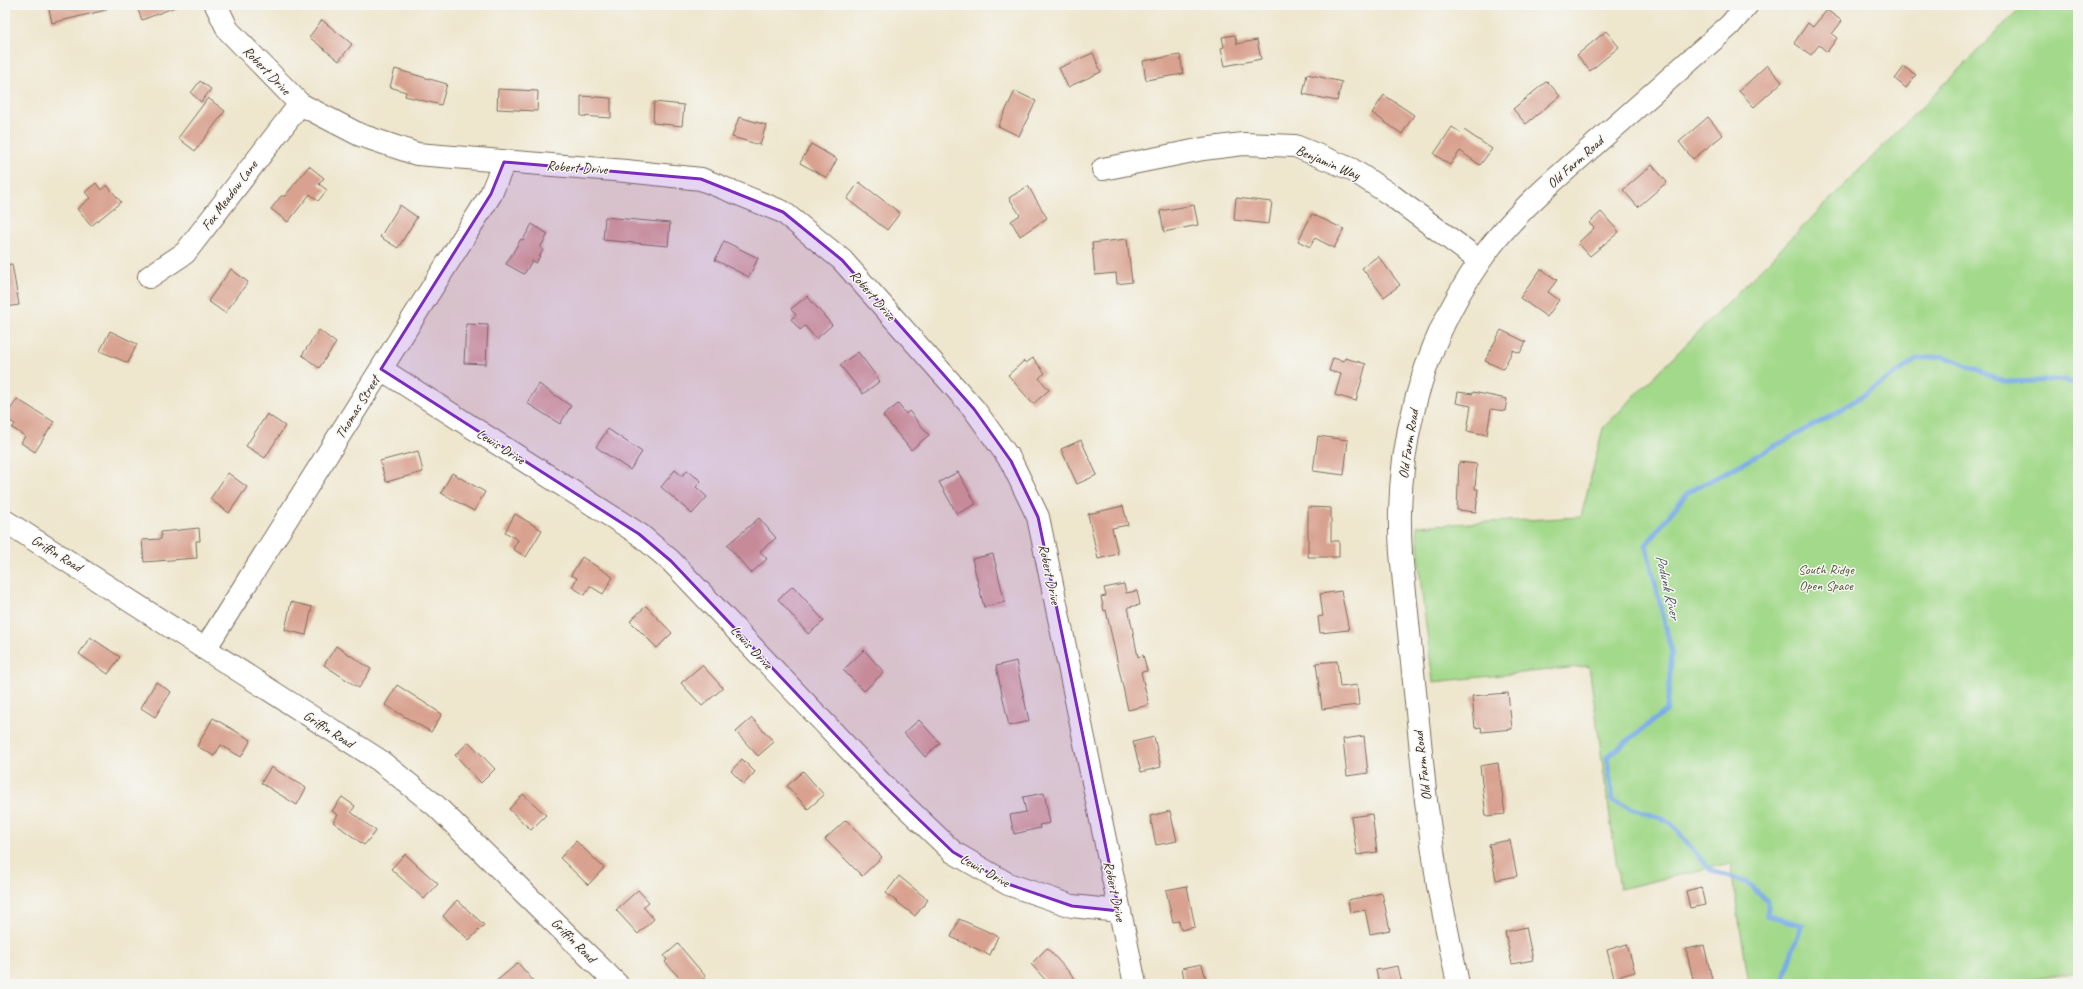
<svg xmlns="http://www.w3.org/2000/svg" width="2083" height="989" font-family="Caveat,sans-serif">
<style>
.green{fill:#a3d98a;stroke:#6f8254}
.lines{fill:none;stroke-linecap:round;stroke-linejoin:round}
.stream{stroke:#79ace6;stroke-width:5}
.building{fill:#d9a290}
.minor-casing{stroke:#7a6c5b;stroke-width:24}
.minor{stroke:#fff;stroke-width:22}
.marked{fill:#7b2cbf;fill-opacity:0.2;stroke:#7b2cbf;stroke-width:3;stroke-linejoin:round}
.labels{text-anchor:middle;stroke-width:3;stroke-linejoin:round;paint-order:stroke}
.street-label{font-size:14px;fill:#3b2a1e;stroke:#f6f6f2}
.park-label{font-size:14px;fill:#555639;stroke:#f6f6f2}
.water-label{font-size:15px;font-style:italic;fill:#515864;stroke:#f6f6f2}
</style>
<rect width="100%" height="100%" fill="#f6f6f2"/>
<filter id="ink" filterUnits="userSpaceOnUse"><feTurbulence type="fractalNoise" baseFrequency=".025" numOctaves="2"/><feDisplacementMap in="SourceGraphic" scale="8" xChannelSelector="R" yChannelSelector="G"/><feConvolveMatrix kernelMatrix="1 2 1 2 8 2 1 2 1" color-interpolation-filters="sRGB"/></filter>
<filter id="wash" filterUnits="userSpaceOnUse"><feTurbulence type="fractalNoise" baseFrequency=".012" numOctaves="4" result="noise"/><feDisplacementMap in="SourceGraphic" scale="16" xChannelSelector="R" yChannelSelector="G"/><feGaussianBlur stdDeviation="0.9" result="paint"/><feColorMatrix in="noise" values="0 0 0 0 0 0 0 0 0 0 0 0 0 0 0 0 0 1.4 0 .05"/><feComposite in="paint" operator="in"/></filter>
<g filter="url(#wash)">
<rect width="100%" height="100%" fill="#eee6cd"/>
<path class="green" d="M2023,5H2078V972L2004,984H1749L1730,863L1620,889L1589,666L1433,682L1420,577L1417,526L1581,517L1603,428Z"/>
<g class="lines">
<path class="stream" d="M1787,984L1784,980L1788,963L1802,925L1767,915V900L1748,883L1711,871L1670,822L1613,801L1607,757L1667,710L1672,653L1646,545L1687,493L1833,415L1918,359L1944,356L2005,382L2066,380L2078,386"/>
</g>
<g id="blocks">
<path class="building" d="M48,5H105L106,10L52,23Z
M136,5H178V6L142,20Z
M1827,10L1842,21L1832,34L1837,38L1827,52L1819,45L1811,55L1794,43L1808,23L1813,27Z
M322,20L352,44L339,61L309,37Z
M1606,31L1619,47L1590,71L1577,55Z
M1235,35L1237,44L1257,40L1261,59L1225,66L1221,48L1224,47L1222,37Z
M1093,53L1101,72L1068,87L1059,68Z
M1180,55L1183,74L1146,80L1143,61Z
M1767,65L1782,82L1754,107L1739,91Z
M1904,67L1916,75L1906,88L1895,79Z
M395,69L447,84L441,105L405,96L406,92L390,87Z
M1307,74L1342,82L1337,101L1303,94Z
M200,81L211,89L201,102L191,93Z
M1547,81L1560,96L1526,124L1513,109Z
M498,89L538,91L537,111L497,109Z
M1015,91L1036,101L1019,136L998,126Z
M1384,95L1414,115L1402,134L1372,113Z
M581,96L611,98V118L581,116Z
M208,98L225,111L195,151L178,138Z
M654,102L684,105L682,126L653,123Z
M739,117L766,125L760,145L732,137Z
M1708,117L1723,135L1693,159L1679,142Z
M1452,127L1461,133L1464,130L1492,149L1480,165L1460,151L1450,165L1434,154Z
M811,144L837,159L827,178L800,163Z
M1652,165L1667,182L1638,207L1623,190Z
M309,166L324,178L319,184L327,190L318,201L310,194L288,222L271,209L281,196H285Z
M859,182L900,213L887,230L847,199Z
M96,183L101,190L107,185L121,202L91,226L77,209L90,198L85,192Z
M1028,186L1047,218L1020,236L1011,221L1020,215L1009,198Z
M1236,198L1272,202L1269,224L1234,220Z
M400,205L417,217L398,248L380,237Z
M1194,205L1198,225L1164,232L1160,211Z
M1601,212L1619,232L1590,256L1578,243L1594,228L1589,223Z
M1312,214L1344,229L1334,248L1315,238L1310,247L1298,241Z
M605,217L670,223L668,246L603,240Z
M532,224L548,234L540,248L543,250L536,263L532,261L524,274L506,264L521,239L523,240Z
M1127,239L1132,282L1117,284L1116,273L1095,275L1092,243Z
M724,241L758,258L749,277L715,260Z
M1378,256L1400,285L1384,297L1362,268Z
M12,264L19,305L5,307V265Z
M231,269L248,282L225,313L208,301Z
M1541,269L1557,280L1548,292L1559,300L1547,317L1520,298Z
M807,296L832,325L816,339L805,326L800,330L791,319L796,315L791,309Z
M466,324L488,325L486,364L464,363Z
M319,330L336,343L319,368L302,355Z
M1501,330L1526,342L1520,353L1513,350L1503,369L1485,361Z
M110,331L137,344L128,363L100,351Z
M858,352L880,381L863,394L840,365Z
M1033,358L1045,373L1039,378L1049,390L1033,404L1008,375L1024,361L1026,363Z
M1333,358L1344,361L1345,358L1366,364L1356,401L1335,395L1341,374L1329,371Z
M539,384L571,406L560,424L527,403Z
M1458,392L1473,394V392L1507,399L1505,411L1491,409L1487,435L1467,431L1471,406L1456,403Z
M17,399L54,422L35,452L21,443L25,436L12,428L15,424L5,418Z
M898,404L906,414L909,411L929,435L911,450L883,416Z
M267,414L285,426L265,458L246,446Z
M608,429L642,452L630,470L596,447Z
M1318,436L1348,440L1344,475L1313,471Z
M1081,440L1097,475L1077,484L1061,449Z
M418,451L423,472L386,482L380,461Z
M1459,462L1477,464L1475,489H1478L1476,512L1457,510Z
M675,470L682,476L687,470L701,481L696,487L707,497L692,514L661,487Z
M958,472L976,504L957,514L939,482Z
M228,473L247,487L229,513L210,499Z
M452,473L485,492L474,511L441,493Z
M1123,506L1128,525L1112,528L1118,554L1098,559L1088,514Z
M1308,507L1331,508V541H1339V557H1308Z
M515,514L542,530L526,557L513,549L518,540L505,532Z
M759,518L776,538L760,551L767,559L751,573L727,545Z
M199,528L200,541H196L197,558L144,562L142,540L161,539V532Z
M993,554L1005,602L984,607L972,559Z
M582,557L613,577L603,594L590,586L585,595L572,587L577,578L571,575Z
M1124,584L1126,593L1137,591L1140,605L1128,607L1138,657L1143,655L1147,671L1141,672L1149,705L1128,710L1106,610L1104,611L1101,597L1106,596L1104,588Z
M793,586L824,621L808,634L778,599Z
M1341,591L1349,630L1320,633L1318,617L1323,616L1320,594Z
M291,602L312,607L306,635L285,630Z
M646,606L672,633L657,648L630,621Z
M90,637L120,657L108,674L79,654Z
M336,646L371,669L359,688L324,665Z
M864,650L884,672L864,691L843,670Z
M1016,661L1029,721L1009,726L996,666Z
M1337,661L1340,687L1357,685L1359,705L1322,709L1316,663Z
M702,665L723,688L702,706L681,683Z
M156,682L171,692L155,717L141,708Z
M397,685L442,714L431,732L385,705Z
M1508,693L1512,729L1482,732L1481,727L1475,728L1472,696Z
M213,718L251,740L241,757L221,745L214,756L197,746Z
M752,718L774,742L758,756L736,732Z
M919,720L940,743L925,757L904,733Z
M1364,736L1368,773L1347,776L1343,739Z
M1154,737L1161,767L1141,772L1133,742Z
M469,742L495,769L481,783L455,755Z
M742,759L755,772L744,784L731,771Z
M1498,763L1505,814L1486,816L1480,766Z
M271,767L306,788L297,805L261,783Z
M803,771L824,795L808,809L787,786Z
M1044,793L1050,823L1039,825L1040,828L1014,834L1010,815L1026,812L1023,797Z
M523,794L546,815L531,830L509,809Z
M342,797L355,806L351,812L376,831L364,845L333,822L338,815L332,811Z
M1170,811L1177,841L1156,845L1150,816Z
M1372,814L1377,852L1357,855L1351,817Z
M846,820L882,857L862,876L825,839Z
M1510,840L1517,876L1496,880L1489,844Z
M576,841L604,868L588,885L560,858Z
M405,854L438,884L424,899L391,869Z
M899,876L928,900L915,916L886,893Z
M1187,886L1195,927L1181,930L1179,921L1173,922L1166,890Z
M1701,887L1705,905L1690,908L1686,891Z
M638,890L649,902L643,907L654,919L638,934L616,910Z
M1382,893L1390,930L1370,934L1365,910L1350,913L1348,900Z
M457,900L484,925L469,940L443,916Z
M959,919L998,936L990,955L951,937Z
M1526,927L1533,960L1512,964L1505,932Z
M678,944L706,977L697,984H685L665,962L667,960L664,956Z
M1627,944L1635,972L1614,978L1607,950Z
M1704,945L1713,984H1694L1686,949Z
M1047,948L1080,984H1049L1031,964Z
M518,963L536,984H493Z
M1202,964L1207,984H1185L1182,968Z
M1398,966L1402,984H1379L1376,970Z"/>
</g>
</g>
<g filter="url(#ink)">
<use href="#blocks" fill-opacity="0" stroke="#7a6c5b" stroke-width="1"/>
<g class="lines">
<defs>
<path id="minor" d="M216,5L228,30L300,104L360,135L417,154L626,171L701,179L783,212L842,260L974,409L1011,461L1038,517L1135,984
M1103,169L1203,149L1243,144L1295,146L1351,169L1391,195L1480,261
M149,277L185,253L300,104
M381,369L639,534L671,561L882,784L953,852L1008,884L1072,906L1119,911
M5,521L379,760L436,806L617,984
M205,649L491,194L504,162
M1458,984L1438,886L1426,801L1401,553C1394,451 1421,346 1480,261C1510,217 1552,182 1592,147C1638,106 1684,66 1730,25L1747,5"/>
</defs>
<use href="#minor" class="minor-casing"/>
<use href="#minor" class="minor"/>
</g>
</g>
<path class="marked" d="M504,162L701,179L783,212L842,260L974,409L1011,461L1038,517L1119,911L1072,906L1008,884L953,852L882,784L671,561L639,534L381,369L491,194Z"/>
<g class="labels">
<g class="street-label">
<text transform="translate(267 70) rotate(46)" y="5">Robert Drive</text>
<text transform="translate(1328 162) rotate(23)" y="5">Benjamin Way</text>
<text transform="translate(1575 162) rotate(-42)" y="5">Old Farm Road</text>
<text transform="translate(577 167) rotate(4)" y="5">Robert Drive</text>
<text transform="translate(229 195) rotate(-53)" y="5">Fox Meadow Lane</text>
<text transform="translate(873 295) rotate(49)" y="5">Robert Drive</text>
<text transform="translate(357 407) rotate(-58)" y="5">Thomas Street</text>
<text transform="translate(1408 444) rotate(-81)" y="5">Old Farm Road</text>
<text transform="translate(501 446) rotate(33)" y="5">Lewis Drive</text>
<text transform="translate(57 553) rotate(32)" y="5">Griffin Road</text>
<text transform="translate(1050 574) rotate(78)" y="5">Robert Drive</text>
<text transform="translate(752 647) rotate(47)" y="5">Lewis Drive</text>
<text transform="translate(329 729) rotate(33)" y="5">Griffin Road</text>
<text transform="translate(1422 766) rotate(-97)" y="5">Old Farm Road</text>
<text transform="translate(985 870) rotate(29)" y="5">Lewis Drive</text>
<text transform="translate(1115 891) rotate(78)" y="5">Robert Drive</text>
<text transform="translate(574 940) rotate(45)" y="5">Griffin Road</text>
</g>
<g class="park-label">
<text x="1826" y="574">South Ridge<tspan x="1826" dy="16">Open Space</tspan></text>
</g>
<g class="water-label">
<text transform="translate(1668 587) rotate(77)" y="5">Podunk River</text>
</g>
</g>
<rect width="2083" height="989" fill="none" stroke="#f6f6f2" stroke-width="20"/>
</svg>
